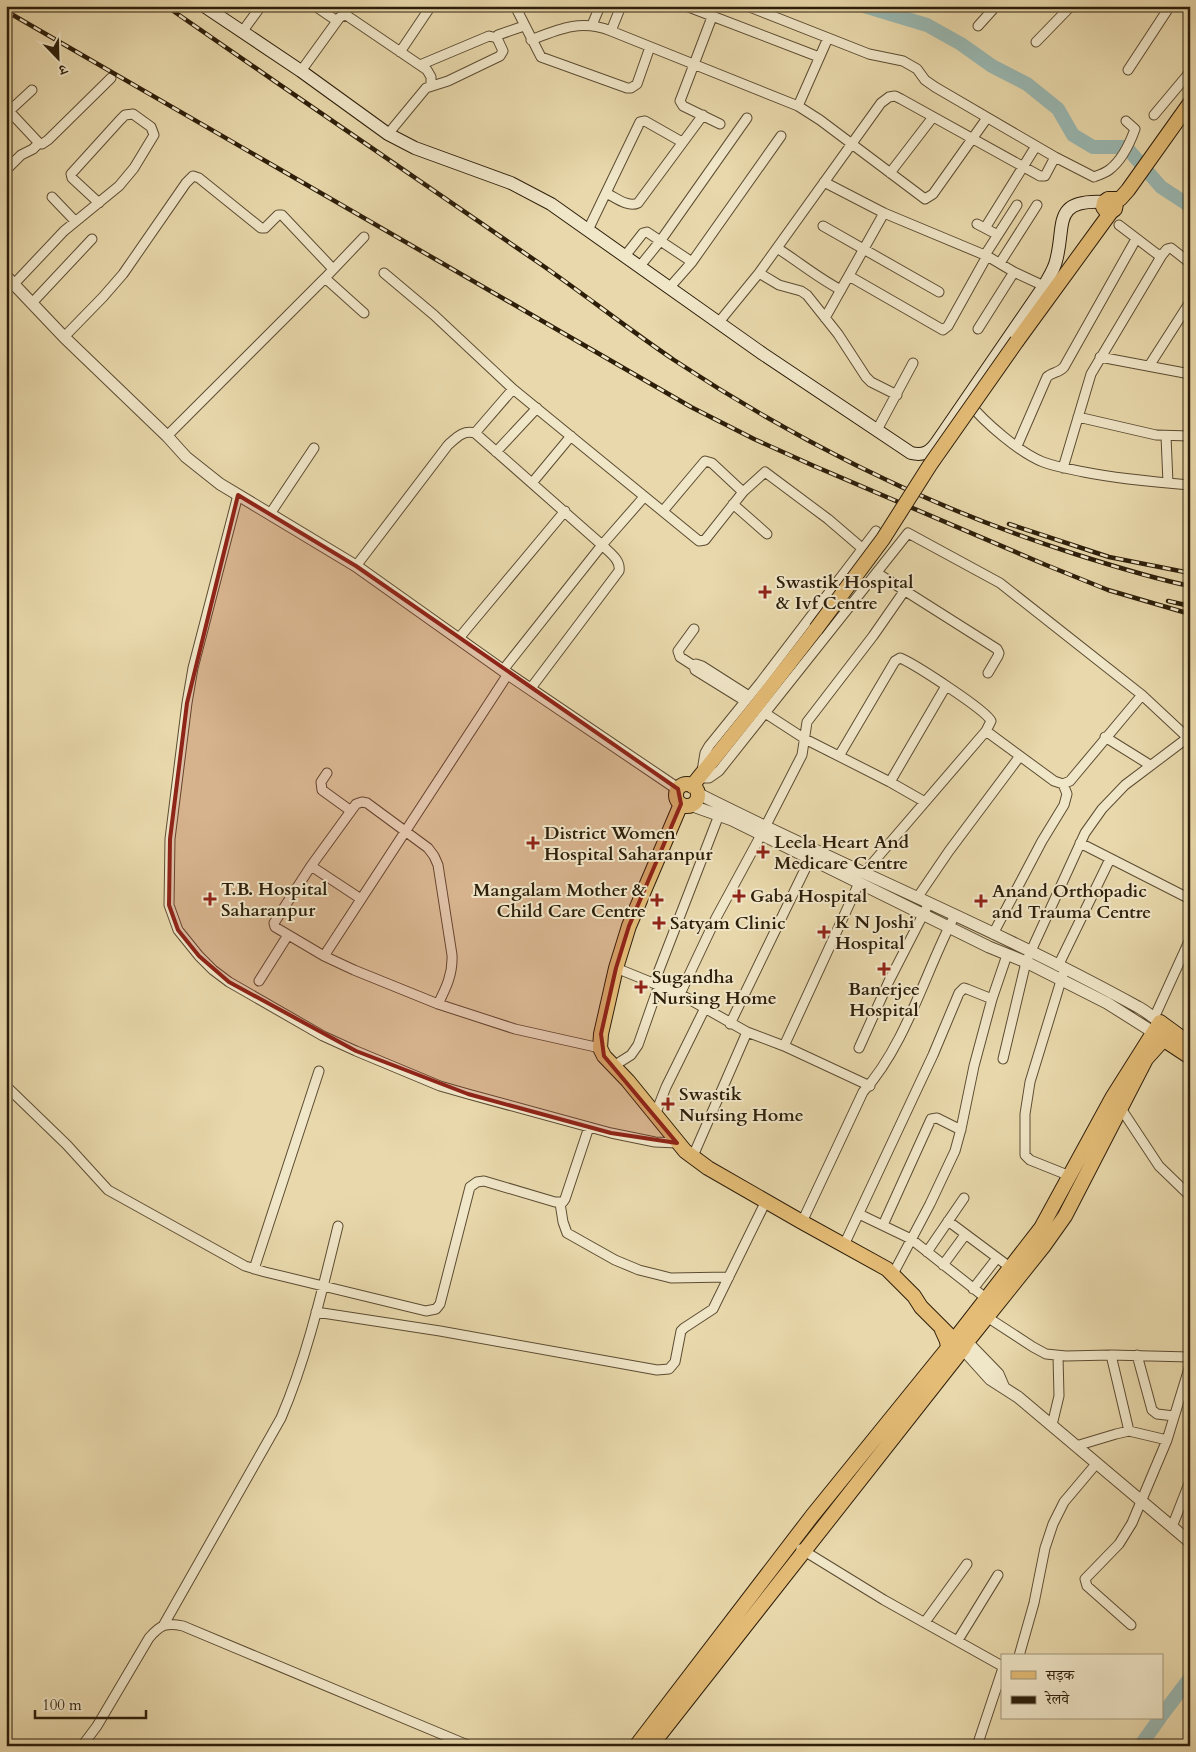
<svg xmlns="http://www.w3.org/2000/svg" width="1196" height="1752" font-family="Cardo,'Noto Serif Devanagari',serif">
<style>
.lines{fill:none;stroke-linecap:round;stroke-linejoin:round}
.river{stroke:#99b8b2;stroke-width:14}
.minor-casing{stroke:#5c4c32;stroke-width:11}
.tertiary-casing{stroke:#5c4c32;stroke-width:13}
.secondary-casing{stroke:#2d1e0a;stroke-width:14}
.primary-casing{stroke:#2d1e0a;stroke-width:16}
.trunk-casing{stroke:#2d1e0a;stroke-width:16}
.minor{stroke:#f0e6c8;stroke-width:9}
.tertiary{stroke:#f0e6c8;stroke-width:11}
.secondary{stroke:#f0e6c8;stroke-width:12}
.primary{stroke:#e4bc76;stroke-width:14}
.trunk{stroke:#e4bc76;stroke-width:14}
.rail-casing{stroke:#2d1e0a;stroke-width:4.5}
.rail{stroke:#f0e6c8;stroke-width:2.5;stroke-dasharray:8;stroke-linecap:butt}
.trunk-bridge-casing{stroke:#2d1e0a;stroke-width:16;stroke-linecap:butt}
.trunk-bridge{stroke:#e4bc76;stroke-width:14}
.marked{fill:#8f2418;fill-opacity:0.2;stroke:#8f2418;stroke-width:4;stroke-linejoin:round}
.poi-dot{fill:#8f2418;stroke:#f0e6c8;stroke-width:2}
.labels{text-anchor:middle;stroke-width:4;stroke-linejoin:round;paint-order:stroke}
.poi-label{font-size:18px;font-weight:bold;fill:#2d1e0a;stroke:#f0e6c8;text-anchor:start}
</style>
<rect width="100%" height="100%" fill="#e8d8ab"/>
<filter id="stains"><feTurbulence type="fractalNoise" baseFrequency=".004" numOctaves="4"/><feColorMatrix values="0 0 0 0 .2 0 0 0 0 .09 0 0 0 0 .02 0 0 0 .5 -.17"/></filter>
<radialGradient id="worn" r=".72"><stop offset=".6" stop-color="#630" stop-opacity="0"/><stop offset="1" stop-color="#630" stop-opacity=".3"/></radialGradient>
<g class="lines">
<path class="river" d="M864,6L927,25L961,44L992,66L1027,84L1058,109L1073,135L1093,147H1126L1161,187L1190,206
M1162,1715L1190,1678
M1140,1746L1160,1718"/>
<defs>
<path id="minor" d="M315,6L337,21
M515,6L541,57L627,88H631L637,84L650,47
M686,6L819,57
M747,6L869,54L903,61L917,69L925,80L935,87L1055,157L1094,177C1099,175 1105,173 1109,170C1121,161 1130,143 1135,129L1126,121
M712,17L680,101L683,106L720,124
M592,25L600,6
M978,26L996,6
M611,31L621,6
M242,32L261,6
M531,40C559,29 581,19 611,31L798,106L820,120L925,199L933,194L987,118
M1036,42L1071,6
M400,52L431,6
M420,65L489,36L497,38
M1128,70L1170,6
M301,71L340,17L346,15L427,70L431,77V86
M798,106L828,38
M9,111L39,143L42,144L48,140L111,78
M6,114L32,90
M1154,115L1190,72
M388,134L426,88L448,81L500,56L503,51L497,38L498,35L524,26
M6,170L21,155L33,149L39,143
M890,173L933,117
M824,182L884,213L987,256L1014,272L1044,286
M606,193C615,197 628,208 638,203L703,115
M52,197L75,221
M977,224L998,235
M1119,225L1157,254L1162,255L1167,249L1171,248L1190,263
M823,226L939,292
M985,228L1036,146
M588,230L640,122L645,121L682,142
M777,248C799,262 818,278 841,290
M985,255L1017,205
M625,256L643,233L647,232L692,262
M1000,263L1037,205
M640,266L661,240L747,118
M384,273L434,315L513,389L699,541L705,540L743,492L765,472L828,519L863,549
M759,273L779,285L801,291L807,295L838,334L866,377L871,382L897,395
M849,276L943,330L948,326L987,256
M325,278L364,313
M14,284L64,231L119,186L134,168L154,135L151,127L133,114L125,115L120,120L71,174L72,178L99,203
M670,287L692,262L781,136
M32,303L92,239
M825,318L884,213
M719,322L759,273L881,103L889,97L895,96L901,99L1040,176H1045L1055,157
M978,329L1014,272
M64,337L103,297L123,274L186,183L193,176L199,178L261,228H265L278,215H282L333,269
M1100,357L1190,374
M1149,366L1190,302
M969,403C984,422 1020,453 1043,462C1056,467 1070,469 1084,472C1119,479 1154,482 1190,485
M1078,417L1156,435L1190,436
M877,430L913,363
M475,433L513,389
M167,436L325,278L364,237
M1166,436L1168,483
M1017,446L1047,377C1052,372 1059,373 1064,367L1136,239
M496,452L537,408
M1063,468L1091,374L1162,255
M532,483L571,436
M238,495L193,668L187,703L170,839L169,905L178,930L199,956L213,970L229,982L323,1036L356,1051L440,1086L468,1094L611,1133L655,1142L677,1143
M733,504L767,534
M663,511L705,461L712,463L743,492
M270,514L314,448
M356,566L448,445C457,437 463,430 475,433L602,545C610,553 621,560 619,571L531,688
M877,573L997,649L999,653L998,656L988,673
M694,629L678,651L680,657L694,666L695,670L745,701
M459,638L565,511
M694,666L696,664L702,666L749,696
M503,670L602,545L644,497
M765,713L805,739L890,782L925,802
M986,731L1054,781L1063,784L1070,781L1142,695
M1105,737L1150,765
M839,756L895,661L900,658C913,663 986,710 991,721L986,731L864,873
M702,771L705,753L709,746L760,683L876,531
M327,773L321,782L322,790L351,811
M698,778H709L719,771L908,533L1000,583L1142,695L1187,737
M890,782L946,686
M1080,843L1190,899
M311,866L361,899
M917,898L949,851L1020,756
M993,934L1042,841L1064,805L1067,794L1063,784
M324,956L508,674
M1058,966L1110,859
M616,968L680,994L747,1032L784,1046L870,1086
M1063,974L1030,1082L1025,1114V1155L1030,1160L1070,1176
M259,981L288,935
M654,983L719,815
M680,994L716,918L761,835L802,755L807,722L873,636L905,590
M992,999L1007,955
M438,1004C446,988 453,974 452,955L438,865L434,856L428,848L367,803L362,802L356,804L311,866L274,923L275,927L324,956L354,970L438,1004L515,1029L600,1048
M1154,1018L1190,939
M730,1024L810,859
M784,1046L859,883
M859,1048L889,981L929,903
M1003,1059L1026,962L1085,833L1102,809L1125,785L1190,736
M612,1067L631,1055L638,1045L659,985
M6,1086L67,1145L108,1190L245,1266L265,1272L426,1311L436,1309L440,1304L470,1187L477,1182L484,1181L555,1202H563L565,1199L589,1127
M1120,1107L1159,1166L1190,1196
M655,1115L666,1087L705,1008
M693,1156L747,1032
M560,1203L563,1222L567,1233L615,1260L639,1270L671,1278L729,1277
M859,1214L911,1239L987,1299
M948,1221L1011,1268
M802,1222L863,1092C906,1045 925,972 955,915
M883,1225L931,1119L937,1118L961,1130
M844,1245L933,1055L959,993L964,988L967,989L992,999L974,1066L961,1129L955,1151L930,1204L893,1274
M927,1252L964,1198
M943,1265L965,1235
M254,1269L319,1071
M973,1289L997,1258
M316,1312L440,1331L657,1370L669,1369L675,1362L681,1331L684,1328L713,1309L766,1201
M987,1317L1033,1347L1046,1354L1066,1356L1111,1355L1190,1357
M1111,1355L1129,1431
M1137,1355L1152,1410L1157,1414L1174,1416
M1052,1425L1059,1396L1058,1356
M1076,1446L1116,1434L1129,1431L1167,1440
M1172,1527L1190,1481
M801,1549L884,1600L1002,1666
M925,1622L967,1564
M1131,1625L1087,1586L1085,1579L1119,1544L1132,1523L1167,1440L1190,1365
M163,1626L281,1418C307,1357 322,1291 338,1226
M958,1640L998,1575
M1019,1656L1034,1603L1045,1548L1053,1524L1064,1502L1096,1464
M82,1746L97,1726L149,1638C160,1625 166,1622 183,1626L470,1746
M977,1746L1002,1671"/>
<path id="tertiary" d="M6,276L64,337L167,436L186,457L220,484L356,566L508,674L678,789
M697,793C843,867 995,928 1138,1007C1146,1011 1152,1017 1160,1022
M690,805L732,820L989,947L1026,962L1107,1003L1153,1032
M967,1342L998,1374L1004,1388
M963,1349L990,1379L1018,1397L1190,1542"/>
<path id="secondary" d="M204,6L301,71L388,134L415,148L511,183L551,204L763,354L911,453C924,456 930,452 937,442L1044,286C1048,278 1054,270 1056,261C1066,225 1051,199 1104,202"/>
<path id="primary" d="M1155,1034L1190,1057
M967,1342L1043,1247L1065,1216L1146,1059L1164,1039L1169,1029
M948,1348L1041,1228L1112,1098L1160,1022L1190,1044"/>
<path id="trunk" d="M1113,200L1116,204L1115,209L1111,212L1106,211L1103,207L1104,202L1108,199H1120L1128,190L1190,103
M1017,341L1111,212
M676 795a11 11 0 1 1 22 0a11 11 0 1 1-22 0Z
M692,786L757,705L816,629
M681,804L629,926L616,968L601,1034L600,1048L604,1056L628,1081L685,1151L708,1168L802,1222L887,1269L914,1296L921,1307L963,1349
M636,1746L812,1516L948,1348L947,1341L942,1330
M651,1746L963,1349L967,1341"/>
</defs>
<use href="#minor" class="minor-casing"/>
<use href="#tertiary" class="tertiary-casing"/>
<use href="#secondary" class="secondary-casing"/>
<use href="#primary" class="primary-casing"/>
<use href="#trunk" class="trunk-casing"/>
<use href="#minor" class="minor"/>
<use href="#tertiary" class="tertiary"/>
<use href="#secondary" class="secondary"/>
<use href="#primary" class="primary"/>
<use href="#trunk" class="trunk"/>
<defs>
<path id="rail" d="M166,6C290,92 414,177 539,263C584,294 628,329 674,360C798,442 933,509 1075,554C1113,566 1151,578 1190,586
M6,11L691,407L754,439L814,466L1046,565L1108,590L1190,614
M1009,524L1109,557L1190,573
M1168,601L1190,606"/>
</defs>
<use href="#rail" class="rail-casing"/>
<use href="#rail" class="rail"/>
<defs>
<path id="trunk-bridge" d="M816,629L883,539L930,465L1017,341"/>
</defs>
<use href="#trunk-bridge" class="trunk-bridge-casing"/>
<use href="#trunk-bridge" class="trunk-bridge"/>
</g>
<path class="marked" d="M238,495L356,566L678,789L681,804L629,926L616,968L601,1034L604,1056L677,1143L611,1133L468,1094L356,1051L229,982L199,956L178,930L169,905L170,839L187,703Z"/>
<g class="poi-dot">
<path d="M762.5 584.5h5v5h5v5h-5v5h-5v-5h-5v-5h5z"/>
<path d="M530.5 835.5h5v5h5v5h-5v5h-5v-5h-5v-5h5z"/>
<path d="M760.5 844.5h5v5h5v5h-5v5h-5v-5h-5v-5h5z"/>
<path d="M736.5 888.5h5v5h5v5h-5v5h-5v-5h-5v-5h5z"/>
<path d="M207.5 891.5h5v5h5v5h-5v5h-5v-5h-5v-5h5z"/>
<path d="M654.5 892.5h5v5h5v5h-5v5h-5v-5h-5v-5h5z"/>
<path d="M978.5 893.5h5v5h5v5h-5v5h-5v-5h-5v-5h5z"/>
<path d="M656.5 915.5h5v5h5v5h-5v5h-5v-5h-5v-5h5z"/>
<path d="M821.5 924.5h5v5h5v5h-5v5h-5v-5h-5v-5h5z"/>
<path d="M881.5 961.5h5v5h5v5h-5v5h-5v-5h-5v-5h5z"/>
<path d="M638.5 979.5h5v5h5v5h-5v5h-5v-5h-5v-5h5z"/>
<path d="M665.5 1096.5h5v5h5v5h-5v5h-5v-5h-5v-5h5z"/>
</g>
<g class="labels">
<g class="poi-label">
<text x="776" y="588">Swastik Hospital<tspan x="776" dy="21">&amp; Ivf Centre</tspan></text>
<text x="544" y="839">District Women<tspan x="544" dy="21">Hospital Saharanpur</tspan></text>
<text x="774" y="848">Leela Heart And<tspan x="774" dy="21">Medicare Centre</tspan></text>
<text x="221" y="895">T.B. Hospital<tspan x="221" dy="21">Saharanpur</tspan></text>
<text x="646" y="896" text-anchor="end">Mangalam Mother &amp;<tspan x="646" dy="21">Child Care Centre</tspan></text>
<text x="992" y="897">Anand Orthopadic<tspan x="992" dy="21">and Trauma Centre</tspan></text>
<text x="750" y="902">Gaba Hospital</text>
<text x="835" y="928">K N Joshi<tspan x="835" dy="21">Hospital</tspan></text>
<text x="670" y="929">Satyam Clinic</text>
<text x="652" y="983">Sugandha<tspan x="652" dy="21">Nursing Home</tspan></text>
<text x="884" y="995" text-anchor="middle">Banerjee<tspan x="884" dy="21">Hospital</tspan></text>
<text x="679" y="1100">Swastik<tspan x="679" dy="21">Nursing Home</tspan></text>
</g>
</g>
<rect width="1196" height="1752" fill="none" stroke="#e8d8ab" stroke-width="25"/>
<rect x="8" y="8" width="1181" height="1737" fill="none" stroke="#2d1e0a" stroke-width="2.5"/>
<rect x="12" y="12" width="1171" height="1727" fill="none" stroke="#2d1e0a"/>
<rect x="1001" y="1654" width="162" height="65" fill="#f0e6c8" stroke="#a2967c"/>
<rect x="1011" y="1671" width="25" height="8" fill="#e4bc76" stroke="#a2967c"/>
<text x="1046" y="1680" font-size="15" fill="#2d1e0a">सड़क</text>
<rect x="1011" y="1696" width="25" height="8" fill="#2d1e0a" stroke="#a2967c"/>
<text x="1046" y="1704" font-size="15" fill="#2d1e0a">रेलवे</text>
<g transform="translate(58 58) rotate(157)" stroke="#f0e6c8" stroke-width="4" paint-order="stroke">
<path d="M0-4L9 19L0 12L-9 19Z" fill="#2d1e0a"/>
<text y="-8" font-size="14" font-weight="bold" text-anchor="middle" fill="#2d1e0a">उ</text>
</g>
<path d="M35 1710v8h111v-8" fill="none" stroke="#2d1e0a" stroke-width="2.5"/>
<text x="42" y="1710" font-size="15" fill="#2d1e0a" stroke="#f0e6c8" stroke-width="4" paint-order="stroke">100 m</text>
<rect width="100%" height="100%" filter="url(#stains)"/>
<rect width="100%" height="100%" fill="url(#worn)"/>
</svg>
